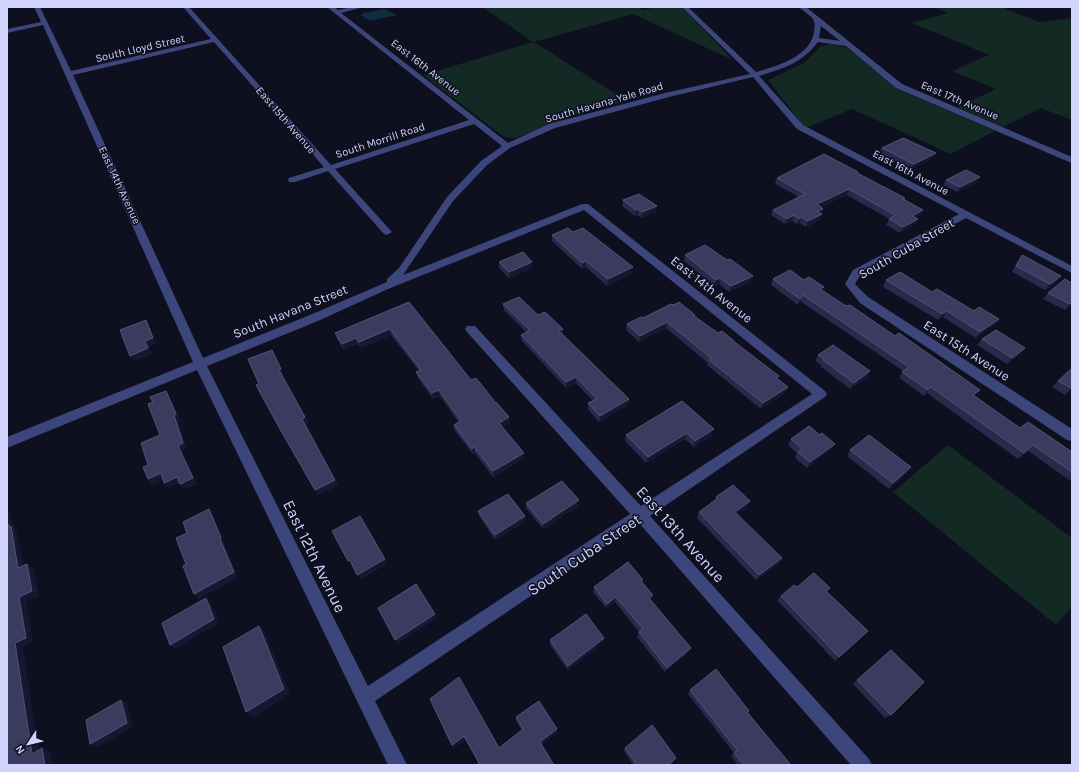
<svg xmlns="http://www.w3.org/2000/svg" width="1079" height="772" font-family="Karla,sans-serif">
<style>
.green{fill:#122924}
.water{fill:#112c41}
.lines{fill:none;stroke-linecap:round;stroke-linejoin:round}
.minor{fill:#3d467b;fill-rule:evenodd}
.wall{fill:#2a294c}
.shaded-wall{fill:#171732}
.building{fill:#3b3b5f;stroke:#535377}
.labels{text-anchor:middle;stroke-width:3;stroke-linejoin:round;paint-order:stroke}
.far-street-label{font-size:11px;fill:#d0d3fb;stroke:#0e0f1f}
.street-label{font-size:13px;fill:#d0d3fb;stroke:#0e0f1f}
.near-street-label{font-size:16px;fill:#d0d3fb;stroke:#0e0f1f}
</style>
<rect width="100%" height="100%" fill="#0e0f1f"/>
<path class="green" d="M482,7H637L644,10L657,7H682L733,60L633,14L534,42L627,101L578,114L516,138L506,137L500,134L423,75L533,42Z
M933,7H1006V9L1039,22L1072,18V120L1041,108L1003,127L957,107L996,89L952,71L989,55L912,23L948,13Z
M830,44L848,48L897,89L995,131L951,154L852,109L805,128L768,80L804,63L821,46Z
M948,445L1072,538V607L1056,625L893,492Z"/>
<path class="water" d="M384,9L397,15L370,21L360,15L364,13Z"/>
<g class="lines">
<path class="minor" d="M34,7H40L71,71L211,39L183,7H189L331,165L469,120L327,7H334L338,10L352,7H364L341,13L508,143L549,124L665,93L750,74L682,7H688L756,72C777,66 810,57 814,32C815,28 815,23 813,19C810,15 803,11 799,7H806L902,84L1072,157V163L1069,162L896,88L846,46L818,42C801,64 784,68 759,76L803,125L1072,266V273L966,218L861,274L855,284L868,297L1072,429V441L1067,440L860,303L845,284L853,270L959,214L797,129L753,77L669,97L555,128L510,148L487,165L453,201L403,275L582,204H588L825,391L827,394L825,397L650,516L869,759L872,765H851L639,523L375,701L407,765H388L197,370L7,448V437L193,362L43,25L7,33V29L41,22ZM821,26L840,41L819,38ZM214,42L324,167L289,178L288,180L289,182H295L328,171L384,234L387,235L392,232L335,169L474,124L502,146L481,161L447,197L399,268L387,279V282L310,315L203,358L73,75ZM584,210L812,394L641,506L475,326H467L465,329L467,332L630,514L368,686L207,366L318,321L388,289Z"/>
</g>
<path class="wall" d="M882,148L933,158L911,169L879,153Z
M858,172V173L905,198L904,200L920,215L916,218L918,219L915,224L900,233L886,225L889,219L847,195L820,207L823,209L821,213L820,220L806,227L800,223L797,224L792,221L785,224L771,215L773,210L799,197L775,184L777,178Z
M946,180L977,182L957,192L943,185Z
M623,200L656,212L641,218L637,215L635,216L622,206Z
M552,235L632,274L607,286L586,267L582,269L552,241Z
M685,255L751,282L729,292L719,284L715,286L684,261Z
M1022,255L1061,276L1056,282L1045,290L1012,272L1018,261Z
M499,262L532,268L509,278L499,268Z
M773,279L804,280L822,291L1020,428L1072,452V482L1028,451L1018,459L927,393L924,396L899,378L903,371L800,301L798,305L771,285Z
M886,280L932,292L974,311L999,319L994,325L976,338L943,317L938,320L883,287Z
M1072,283V305L1065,310L1043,299L1048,293Z
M409,302L471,380L510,423L502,427L524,453V458L493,477L475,453L473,454L455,431L454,425L459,423L440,396L433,399L418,378L416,372L419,371L391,335L361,348L358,344L344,350L337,339L335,333Z
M503,304L538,315L563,329V335L629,399L628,405L599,422L588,409V403L593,401L576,383L566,388L522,341L521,335L526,332L504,310Z
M674,305L695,315V317L718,333L733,340V341L788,387L785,393L761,409L707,365L708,363L666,328L639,342L626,330L627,324Z
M982,339L1025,348L1020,354L1007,364L977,345Z
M818,355L867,377L850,389L820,366L821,365L815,361Z
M1072,368V388L1065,395L1052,387L1058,381Z
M284,375L282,376L305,417L308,423L305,425L335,480L338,485L318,495L283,435L256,385Z
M682,401L712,435L694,447L685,439L646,463L625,441L626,435Z
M820,435L835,444L831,449L807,468L795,458L797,453L788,445L791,439Z
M850,450L907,473L889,489L847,456Z
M716,497L747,507L737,514L782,558L779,564L756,580L697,518L699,512L715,501Z
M526,503L578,506L543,529L526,508Z
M478,511L525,516V522L495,540L479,516Z
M642,583L651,600L689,652L665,672L637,637L639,632L615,602L606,608L593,592L594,587Z
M797,587L830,588L827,592L868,631L835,661L777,600L781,596Z
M604,638L603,642L568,670L550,645V640Z
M891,650V715L885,718L853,684Z
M690,690L747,713L791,765H738L731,756L734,753L688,694Z
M430,699L499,748L522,730L516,721V717L557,729V733L479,763L466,740L453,748Z
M625,748L674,761L669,765H633L624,751Z"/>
<path class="shaded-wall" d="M936,153L933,158L911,169L914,164Z
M980,177L977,182L957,192L960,187Z
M849,189L847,195L815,210L817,204Z
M657,206L656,212L641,218L642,212Z
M638,209L637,215L635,216L636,210Z
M823,209L821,214L817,211Z
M923,210L920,215L910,221L912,216Z
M822,214L820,220L806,227L808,221Z
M794,215L792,221L785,224L787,219Z
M802,217L800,223L797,224L799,219Z
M918,219L915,224L900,233L903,227Z
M586,261V267L582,269V263Z
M532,262V268L509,278V272Z
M633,267L632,274L607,286L608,279Z
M753,276L751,282L729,292L731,286Z
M1061,276L1056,282L1045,290L1050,284Z
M720,278L719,284L715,286L716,280Z
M803,295L798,305L800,299Z
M1072,303V305L1065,310L1070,304Z
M947,311L943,317L938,320L942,314Z
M999,319L994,325L976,338L980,332Z
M146,320L149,327L157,344L149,347L152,354L134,362L130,356L145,341Z
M667,322L666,328L639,342L640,336Z
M390,329L391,335L361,348L359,342Z
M563,329V335L559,331Z
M356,338L358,344L344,350L342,344Z
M1025,348L1020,354L1007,364L1012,358Z
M281,369L284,375L282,376L279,370Z
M870,371L867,377L850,389L854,383Z
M576,377V383L566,388V382Z
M788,387L785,393L761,409L763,403Z
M931,387L927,393L924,396L928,390Z
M439,390L440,396L433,399L432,393Z
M980,390L975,396L968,401L973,395Z
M166,391L170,397L180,420L178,421L187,449L182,451L197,484L185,490L180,484Z
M629,399L628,405L599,422L600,416Z
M305,417L308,423L304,425L302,419Z
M509,417L510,423L499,429V423Z
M714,429L712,435L694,447L695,441Z
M687,433L685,439L646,463L648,457Z
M835,444L831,449L807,468L810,462Z
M1033,445L1028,451L1018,459L1024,453Z
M474,447L475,453L473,454L472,449Z
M524,453V458L493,477V471Z
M911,467L907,473L889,489L893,483Z
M161,473L165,479L152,485L148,479Z
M177,477L181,482L169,488L164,483Z
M335,480L338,485L318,495L315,490Z
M579,500L578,506L543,529V524Z
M750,501L747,507L732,517L735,512Z
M7,506L15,530L17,532L25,573L18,568L9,527L7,521Z
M209,509L213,515L225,543L224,544L238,577L199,599L194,594L220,539Z
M525,516V522L495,540V535Z
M782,558L779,564L756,580L759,575Z
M385,559L387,564L360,580L357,575Z
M350,560L352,565L350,566L348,561Z
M27,564L34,569L39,596L26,602L33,642L23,647L40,757L32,754L15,643L19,597Z
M653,595L651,600L647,603L649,598Z
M616,597L615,602L606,608L607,604Z
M206,598L211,603L219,623L175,649L170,645Z
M435,614L436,619L397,644L395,640Z
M259,626L265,633L290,694L253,717L246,712Z
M604,638L603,642L568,670V666Z
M691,648L689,652L665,672L667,668Z
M121,700L127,703L133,727L97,747L90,744Z
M557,729V733L540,746V742Z
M464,736L466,740L453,748L452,745Z
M42,748L50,751L53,765H45Z"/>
<path class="building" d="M903,138L936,153L914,164L882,148Z
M824,154L858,172L857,173L905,198L903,199L923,210L912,216L918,219L903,227L889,219L895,215L849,189L817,204L823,209L817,211L822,214L808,221L802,217L799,219L794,215L787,219L773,210L805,194L777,178Z
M966,170L980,177L960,187L946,180Z
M639,194L657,206L642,212L638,209L636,210L623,200Z
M568,228L573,232L583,228L633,267L608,279L586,261L582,263L552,235Z
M705,245L727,260L730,259L753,276L731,286L720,278L716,280L685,255Z
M523,252L532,262L509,272L499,262Z
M1022,255L1061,276L1050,284L1016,266Z
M790,270L804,280L809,277L824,287L820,289L846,306L850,305L895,336L899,333L980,390L973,395L1020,428L1028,422L1072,452V472L1033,445L1024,453L931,387L928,390L902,372L909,367L803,295L800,299L773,279Z
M900,272L932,292L937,289L974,311L979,307L999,319L980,332L947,311L942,314L886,280Z
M1065,279L1072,283V303L1070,304L1048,293Z
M519,297L538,315L545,312L563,329L559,331L629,399L600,416L588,403L597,399L576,377L566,382L521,335L530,330L503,304Z
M409,302L471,380L476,378L496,403H497L509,417L499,423L524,453L493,471L474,447L472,449L454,425L461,421L439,390L432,393L416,372L421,370L390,329L359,342L356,338L342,344L335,333Z
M679,302L695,315L694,316L718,333L722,331L733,340H732L779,376L776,378L788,387L763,403L709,360L711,358L667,322L640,336L627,324L641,317L643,318L671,304L674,305Z
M146,320L153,338L145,341L148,348L130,356L120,330Z
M996,330L1025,348L1012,358L982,339Z
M833,345L870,371L854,383L823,360L824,359L818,355Z
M272,350L281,369L279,370L305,417L302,419L335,480L315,490L280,429L256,385L259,384L248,359Z
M1072,368V387L1071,388L1058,381Z
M166,391L176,414L174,415L183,443L178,446L193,478L180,484L177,477L164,483L161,473L148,479L143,467L148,465L141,443L160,435L148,404L153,402L150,397Z
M682,401L714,429L695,441L687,433L648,457L626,435Z
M809,426L820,435L822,433L835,444L810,462L798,452L802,449L791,439Z
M869,435L911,467L893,483L850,450Z
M562,481L579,500L543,524L526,503Z
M733,485L750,501L735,512L782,558L759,575L699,512L718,498L716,497Z
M508,494L525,516L495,535L478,511Z
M209,509L221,538L220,539L234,572L194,594L183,566L186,564L176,538L187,533L183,522Z
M360,516L385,559L357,575L350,560L348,561L332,531Z
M7,521L9,527L11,526L18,568L27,564L32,591L19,597L26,638L15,643L32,754L42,748L45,765H7Z
M628,562L643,580L641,581L653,595L649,598L691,648L667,668L639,632L643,629L616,597L607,604L594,587Z
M814,573L830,588L826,591L868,631L839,657L781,596L794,585L797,587Z
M416,584L435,614L395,640L378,608Z
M206,598L214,619L170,645L162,623Z
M586,614L604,638L568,666L550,640Z
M259,626L284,689L246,712L223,647Z
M891,650L924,682L891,715L857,680Z
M716,669L749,711L747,712L791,765H744L734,753L737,750L690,690Z
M459,677L499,748L523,729L516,717L539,701L557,729L540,742L554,765H477L479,763L464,736L452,745L430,699Z
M121,700L127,723L90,744L86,720Z
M652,725L676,758L668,765H637L625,748Z"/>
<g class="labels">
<g class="far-street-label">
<text transform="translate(140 48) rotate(-13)" y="4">South Lloyd Street</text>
<text transform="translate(426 67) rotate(38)" y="4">East 16th Avenue</text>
<text transform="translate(960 100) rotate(23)" y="4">East 17th Avenue</text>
<text transform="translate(604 102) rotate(-16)" y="4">South Havana-Yale Road</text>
<text transform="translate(286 120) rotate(49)" y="4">East 15th Avenue</text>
<text transform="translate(380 140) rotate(-18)" y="4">South Morrill Road</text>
<text transform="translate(911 172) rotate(28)" y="4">East 16th Avenue</text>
<text transform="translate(120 185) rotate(65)" y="4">East 14th Avenue</text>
</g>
<g class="street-label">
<text transform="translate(906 248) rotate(-30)" y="5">South Cuba Street</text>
<text transform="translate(712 289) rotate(38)" y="5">East 14th Avenue</text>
<text transform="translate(290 311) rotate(-22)" y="5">South Havana Street</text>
<text transform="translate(967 350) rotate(33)" y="5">East 15th Avenue</text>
</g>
<g class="near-street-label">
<text transform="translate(681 534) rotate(48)" y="6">East 13th Avenue</text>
<text transform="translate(584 554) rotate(-34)" y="6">South Cuba Street</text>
<text transform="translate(315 556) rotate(64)" y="6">East 12th Avenue</text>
</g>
</g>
<rect width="1079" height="772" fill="none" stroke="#d0d3fb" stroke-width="16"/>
<g transform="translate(28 744) rotate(235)" stroke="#0e0f1f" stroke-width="3" paint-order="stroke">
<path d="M0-3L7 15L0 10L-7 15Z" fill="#d0d3fb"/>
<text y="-6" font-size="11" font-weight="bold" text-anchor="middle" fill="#d0d3fb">N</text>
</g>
</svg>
